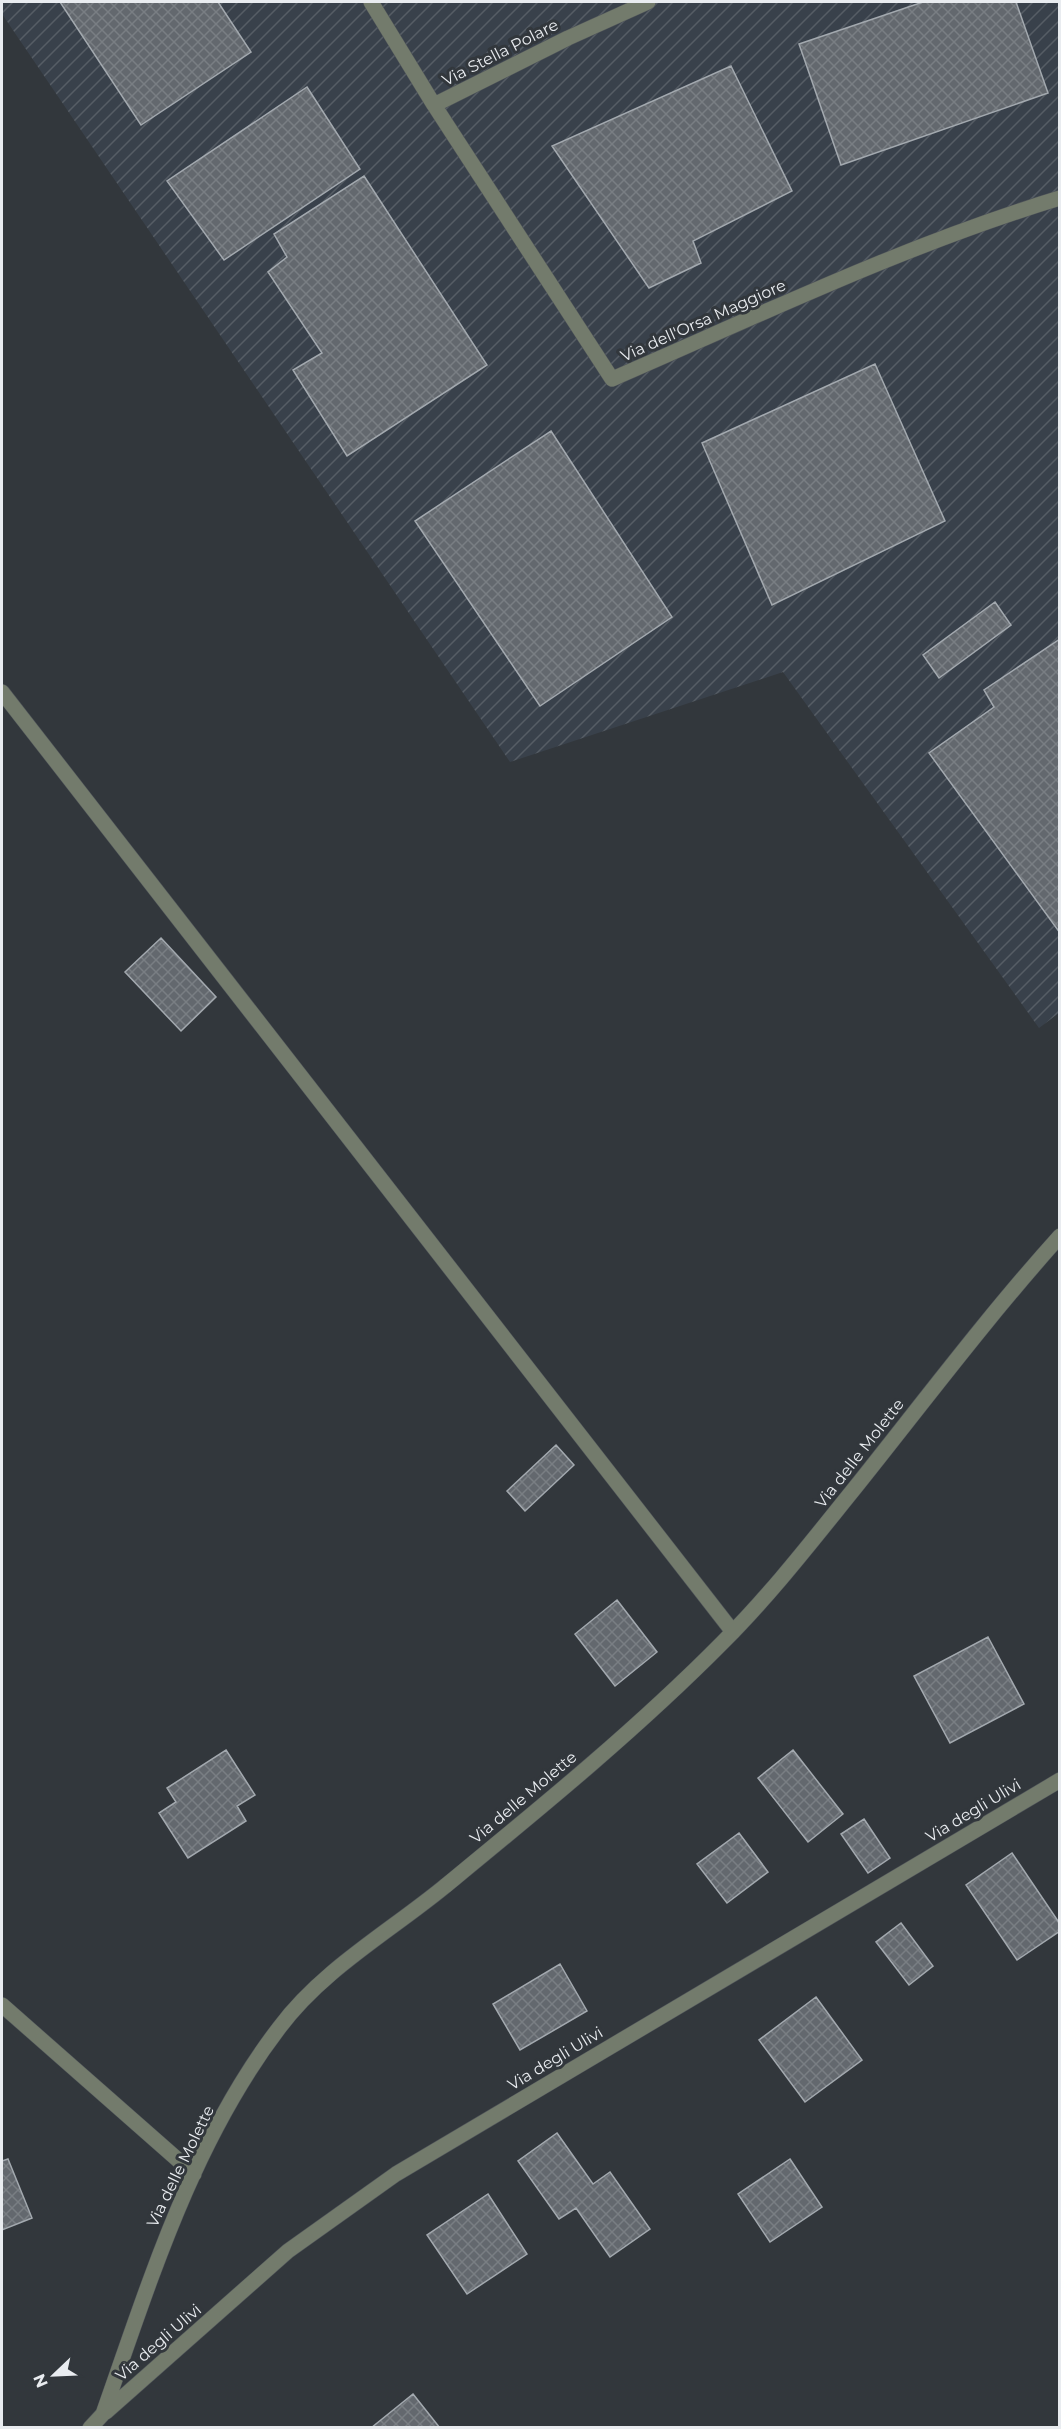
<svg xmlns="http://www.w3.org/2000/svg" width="1061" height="2429" font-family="Montserrat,sans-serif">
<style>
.industrial{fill:url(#industrial-furrows)}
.building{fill:url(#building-cross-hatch);stroke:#a3a9af;stroke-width:1.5}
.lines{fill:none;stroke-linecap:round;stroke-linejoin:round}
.minor-casing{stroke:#4f5459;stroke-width:16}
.minor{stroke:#737b6c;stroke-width:15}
.labels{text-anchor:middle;stroke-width:6;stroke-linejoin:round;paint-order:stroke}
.street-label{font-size:16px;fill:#e9ecf0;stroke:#32373c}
</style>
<defs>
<pattern id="industrial-furrows" width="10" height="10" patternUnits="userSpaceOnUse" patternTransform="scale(1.5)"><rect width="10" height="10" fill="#39414b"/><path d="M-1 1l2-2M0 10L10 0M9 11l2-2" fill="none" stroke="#565d65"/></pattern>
<pattern id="building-cross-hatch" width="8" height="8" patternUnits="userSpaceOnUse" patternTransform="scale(1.5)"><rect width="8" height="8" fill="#63686e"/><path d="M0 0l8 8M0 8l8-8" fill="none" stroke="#797e83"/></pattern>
</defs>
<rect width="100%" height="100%" fill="#32373c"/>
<path class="industrial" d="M2,2H1059V1013L1039,1028L783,672L510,762L2,14Z"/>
<path class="building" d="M60,2H218L251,52L141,125Z
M923,2H1016L1048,93L841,165L799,44Z
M731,66L792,191L693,241L701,263L649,288L552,146Z
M307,87L360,169L224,260L167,181Z
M364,176L487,365L347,456L293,370L322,353L268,272L287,257L274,234Z
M875,364L945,521L772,605L702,443Z
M551,431L672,617L540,706L415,521Z
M995,602L1011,625L939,678L923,655Z
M1060,639V933L929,753L994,707L984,690Z
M161,938L216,997L181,1031L125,972Z
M556,1445L574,1465L525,1511L507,1491Z
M617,1600L657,1652L615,1686L575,1634Z
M988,1637L1024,1704L950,1743L914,1676Z
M226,1750L255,1795L237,1806L246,1821L188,1858L159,1813L176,1802L167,1788Z
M793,1750L843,1814L808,1842L758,1778Z
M864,1819L890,1858L868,1873L841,1834Z
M739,1833L768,1872L727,1903L697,1864Z
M1012,1853L1060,1924V1931L1017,1960L966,1885Z
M901,1923L933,1966L909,1985L876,1942Z
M560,1964L587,2011L520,2050L493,2004Z
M816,1997L862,2060L805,2102L759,2040Z
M557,2133L593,2184L610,2172L650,2229L610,2257L576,2208L559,2219L518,2161Z
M8,2159L32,2218L2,2230V2161Z
M790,2159L822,2207L770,2242L738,2194Z
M488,2194L527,2254L467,2294L427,2235Z
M413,2394L440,2428H371Z"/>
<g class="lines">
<defs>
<path id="minor" d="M371,2L434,105L612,379C760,315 905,245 1060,198
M434,105L568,38L648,2
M2,692L733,1632
M2,2005L194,2174
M106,2412L288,2251L396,2174L1060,1780
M90,2428L103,2414C150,2281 192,2142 279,2028C322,1970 389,1932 444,1887C539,1809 636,1730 723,1642C771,1594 812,1541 854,1489C922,1404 987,1317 1060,1236"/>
</defs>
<use href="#minor" class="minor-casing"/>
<use href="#minor" class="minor"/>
</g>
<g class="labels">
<g class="street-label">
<text transform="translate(500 52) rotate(-27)" y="6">Via Stella Polare</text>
<text transform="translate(703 320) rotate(-24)" y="6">Via dell'Orsa Maggiore</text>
<text transform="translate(859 1453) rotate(-52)" y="6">Via delle Molette</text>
<text transform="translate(523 1797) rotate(-40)" y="6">Via delle Molette</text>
<text transform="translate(973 1810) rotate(-31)" y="6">Via degli Ulivi</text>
<text transform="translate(555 2058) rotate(-31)" y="6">Via degli Ulivi</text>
<text transform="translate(180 2166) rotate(-64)" y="6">Via delle Molette</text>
<text transform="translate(158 2342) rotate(-41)" y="6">Via degli Ulivi</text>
</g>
</g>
<rect width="1061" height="2429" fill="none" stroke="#e9ecf0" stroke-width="6"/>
<g transform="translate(54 2375) rotate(247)" stroke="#32373c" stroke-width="4.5" paint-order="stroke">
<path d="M0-4.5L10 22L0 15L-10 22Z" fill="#e9ecf0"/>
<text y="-9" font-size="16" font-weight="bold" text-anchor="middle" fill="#e9ecf0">N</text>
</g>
</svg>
